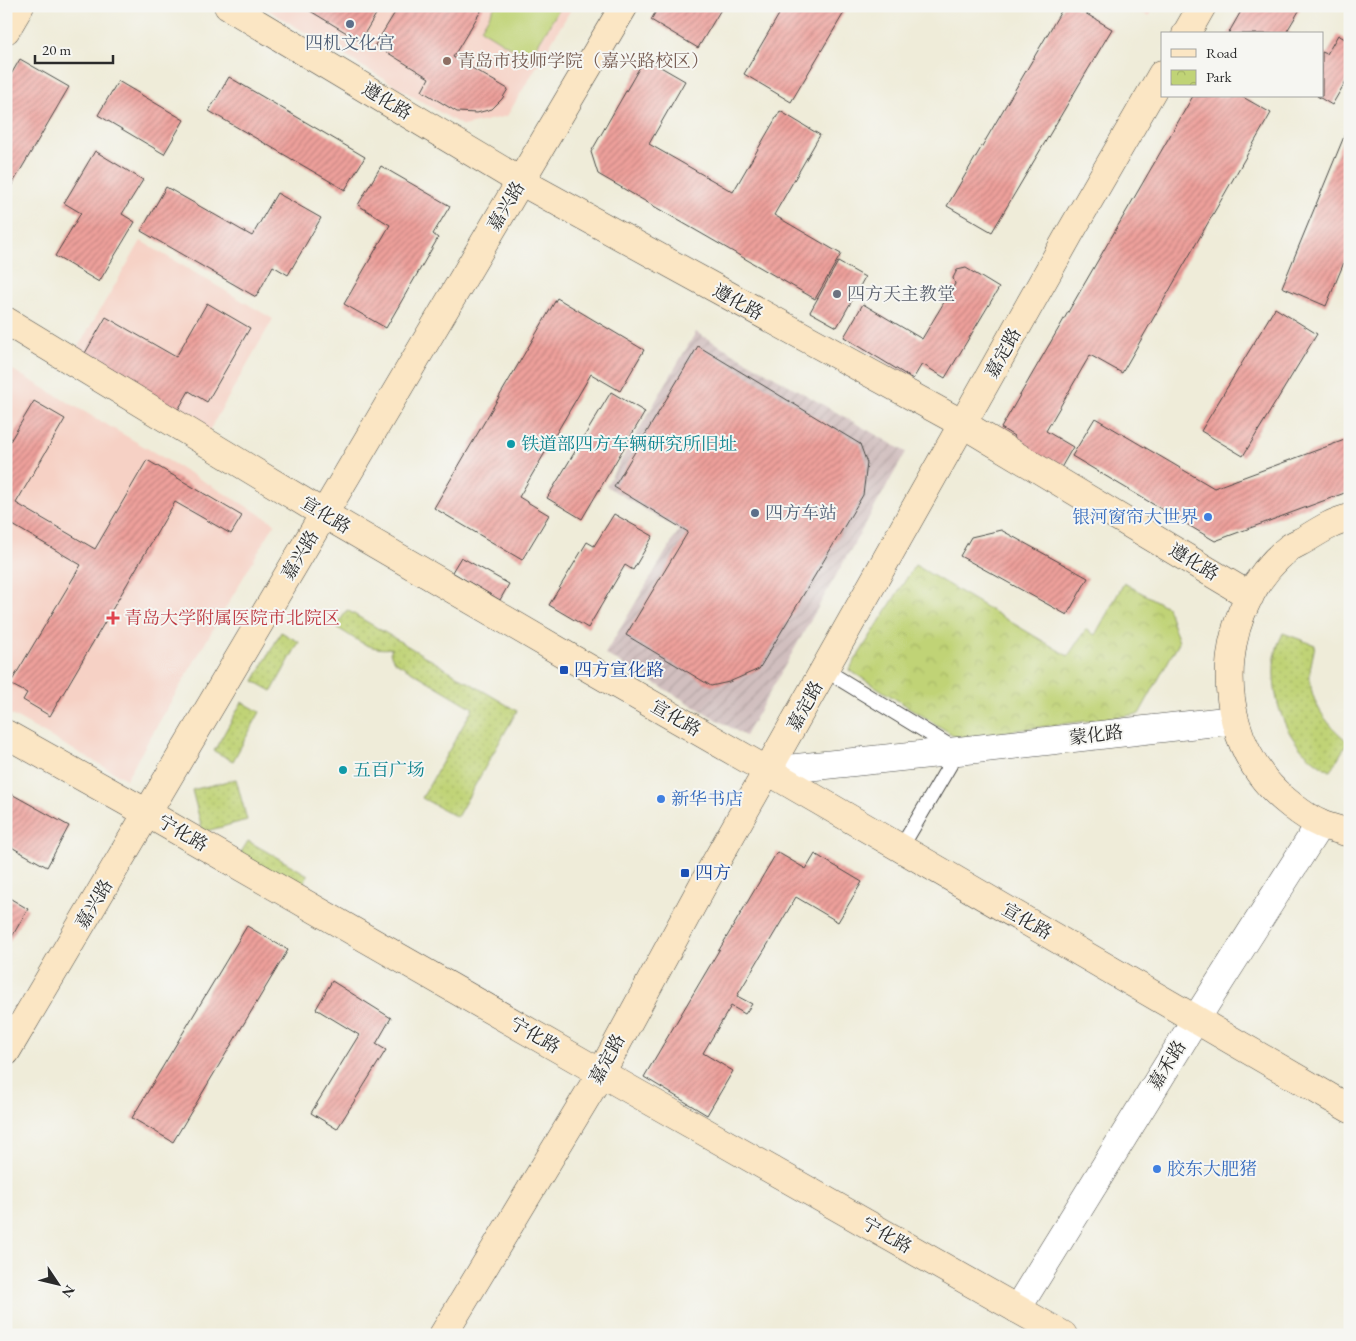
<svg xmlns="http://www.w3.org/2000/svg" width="1356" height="1341" font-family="'EB Garamond','Noto Serif SC',serif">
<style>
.built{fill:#f6d1c5}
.industrial{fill:url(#industrial-furrows)}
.grass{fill:url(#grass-dots);stroke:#767f50}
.park{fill:url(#park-crowns);stroke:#767f50}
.pitch{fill:#c0d376;stroke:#767f50}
.building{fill:url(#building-hatch)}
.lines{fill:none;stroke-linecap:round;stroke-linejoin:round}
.lane-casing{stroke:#484845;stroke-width:16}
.street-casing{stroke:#484845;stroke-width:29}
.secondary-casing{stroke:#484845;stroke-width:29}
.lane{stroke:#fff;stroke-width:14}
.street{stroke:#fff;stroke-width:28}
.secondary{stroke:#fbe6c4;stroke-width:28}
.service-dot{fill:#5c6f8a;stroke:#f6f6f2;stroke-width:2}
.education-dot{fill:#8d6e63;stroke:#f6f6f2;stroke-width:2}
.worship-dot{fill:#6b7280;stroke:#f6f6f2;stroke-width:2}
.culture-dot{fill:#0f9aa8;stroke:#f6f6f2;stroke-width:2}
.shop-dot{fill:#3f7fe0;stroke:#f6f6f2;stroke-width:2}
.health-dot{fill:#e0444e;stroke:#f6f6f2;stroke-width:2}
.transit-dot{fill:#1a4fb4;stroke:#f6f6f2;stroke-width:2}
.labels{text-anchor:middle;stroke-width:4;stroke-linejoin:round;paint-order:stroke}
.service-label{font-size:18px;fill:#4e5e75;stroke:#f6f6f2}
.education-label{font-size:18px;fill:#785e54;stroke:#f6f6f2;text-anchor:start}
.street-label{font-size:18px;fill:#2b2b2b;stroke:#f6f6f2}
.worship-label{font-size:18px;fill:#5b616d;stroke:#f6f6f2;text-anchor:start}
.culture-label{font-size:18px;fill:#0d838f;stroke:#f6f6f2;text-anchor:start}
.shop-label{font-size:18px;fill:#366cbe;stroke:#f6f6f2;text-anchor:start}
.health-label{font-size:18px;fill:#be3a42;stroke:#f6f6f2;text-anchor:start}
.transit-label{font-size:18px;fill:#164399;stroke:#f6f6f2;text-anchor:start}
</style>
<defs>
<pattern id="industrial-furrows" width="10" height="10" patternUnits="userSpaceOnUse" patternTransform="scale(1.25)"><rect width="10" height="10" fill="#d1bfbf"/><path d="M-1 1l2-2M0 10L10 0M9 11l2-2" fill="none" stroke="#b4a4a4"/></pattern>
<pattern id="grass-dots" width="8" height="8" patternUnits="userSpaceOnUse" patternTransform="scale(1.25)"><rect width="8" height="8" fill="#c0d376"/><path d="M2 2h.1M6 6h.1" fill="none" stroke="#a5b566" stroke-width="1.8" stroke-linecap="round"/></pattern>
<pattern id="park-crowns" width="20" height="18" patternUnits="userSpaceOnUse" patternTransform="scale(1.25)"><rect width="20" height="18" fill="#c0d376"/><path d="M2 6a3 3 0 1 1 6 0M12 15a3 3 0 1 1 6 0" fill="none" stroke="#a5b566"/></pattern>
<pattern id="building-hatch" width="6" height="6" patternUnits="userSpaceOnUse" patternTransform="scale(1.25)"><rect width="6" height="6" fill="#eea09b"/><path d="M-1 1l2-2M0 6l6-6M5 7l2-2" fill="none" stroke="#c1837f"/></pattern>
</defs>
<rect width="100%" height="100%" fill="#f6f6f2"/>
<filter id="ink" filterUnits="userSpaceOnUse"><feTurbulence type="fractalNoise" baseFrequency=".02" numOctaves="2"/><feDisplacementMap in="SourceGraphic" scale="10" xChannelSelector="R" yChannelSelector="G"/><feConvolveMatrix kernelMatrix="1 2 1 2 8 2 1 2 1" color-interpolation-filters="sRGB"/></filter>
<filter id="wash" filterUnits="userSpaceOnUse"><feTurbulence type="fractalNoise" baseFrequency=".0096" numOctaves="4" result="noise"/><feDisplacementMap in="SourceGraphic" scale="20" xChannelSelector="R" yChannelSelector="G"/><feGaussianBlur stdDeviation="1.12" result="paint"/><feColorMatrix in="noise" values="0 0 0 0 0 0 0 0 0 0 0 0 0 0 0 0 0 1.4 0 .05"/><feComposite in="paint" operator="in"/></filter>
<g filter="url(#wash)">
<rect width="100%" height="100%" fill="#efecd9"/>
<path class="built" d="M261,6H573L507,116L463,126Z
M1129,6H1155L1149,16Z
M141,241L273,319L206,436L72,357Z
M6,366L275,523L126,779L6,712Z"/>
<path class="industrial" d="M696,332L906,452L745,736L605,654L679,530L606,486Z"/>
<path class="grass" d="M347,610L517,711L457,817L422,798L473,708L394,661L390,653L392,648C369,652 355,638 336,627Z
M281,632L299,642L272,691L254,681Z
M1283,633L1315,645C1313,657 1309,669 1310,680C1312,706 1329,726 1348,742L1330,771C1316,763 1304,753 1295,741C1277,717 1269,676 1277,648C1278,643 1281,638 1283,633Z
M242,702L260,712L233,761L214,751Z
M236,779L247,820L203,832L192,790Z
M248,841L308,875L301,887L240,854Z"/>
<path class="park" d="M915,565L1068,656L1086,629L1095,635L1124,583L1167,607L1179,642L1139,714L958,738L849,670Z"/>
<path class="pitch" d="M495,6H561L529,59L481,29Z"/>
<g id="blocks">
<path class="building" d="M302,6H381L360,41Z
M399,6H484L453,57L508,89L502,99L492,109L477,113L457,112L422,91L429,78L375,45Z
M659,6H723L698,48L651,20Z
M784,6H848L791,102L744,74Z
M1064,6H1073L1112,29L992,232L947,206Z
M1244,6H1302L1287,31L1292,34H1228Z
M1338,35L1350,42V74L1332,105L1317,96H1322V52L1327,54Z
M645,58L685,81L649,144L733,192L780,111L820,135L774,215L841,254L815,299L598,174L591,152Z
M20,59L69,87L6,195V83Z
M229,77L365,157L345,190L209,111Z
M118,81L184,120L164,154L98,115Z
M1193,96H1241L1271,113L1122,373L1090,355L1046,431L1073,447L1058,473L1009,445L1014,436L1001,428Z
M1350,122V248L1326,306L1282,287Z
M95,151L143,180L122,214L135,222L99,282L55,256L81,213L64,203Z
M381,166L450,206L433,234L438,238L386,328L344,304L390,225L358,205Z
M166,187L252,236L277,193L321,218L288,275L273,266L256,297L141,231Z
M838,262L865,277L837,327L810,312Z
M966,268L999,288L945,378L922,364L913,379L844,337L863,304L922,339L955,284L953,278L957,270Z
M557,298L644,350L620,391L591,374L519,497L549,515L522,560L434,508Z
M207,303L250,328L207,402L189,391L175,415L81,360L106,317L176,357Z
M1275,308L1317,334L1243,456L1201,431Z
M698,346L860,444L867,463L863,495L759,669L729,682L711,686L626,635L688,532L614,487Z
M611,392L645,412L582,519L547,498Z
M34,401L65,419L16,503L95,549L147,460L242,516L231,534L175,502L50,716L23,700L27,693L10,684L81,565L6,521V448Z
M1095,418L1214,488L1350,438V491L1215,541L1072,456Z
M614,514L653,536L633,570L625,565L588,628L549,605L587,542L594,546Z
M1001,530L1088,578L1067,615L960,556L971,537Z
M461,557L509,584L500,600L452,572Z
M6,791L69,826L47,867L6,844Z
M777,852L806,869L815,854L862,882L838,922L796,897L737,996L752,1004L745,1014L731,1006L703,1053L733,1071L707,1115L644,1077Z
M6,896L28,909L6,947Z
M247,926L288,950L173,1142L132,1118Z
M332,981L391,1018L376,1044L386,1050L337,1129L311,1113L359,1035L316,1009Z"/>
</g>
</g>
<g filter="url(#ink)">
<use href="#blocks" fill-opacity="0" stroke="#484845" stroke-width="1"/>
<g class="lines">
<defs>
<path id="lane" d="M825,670L958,751L901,848"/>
<path id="street" d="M768,771L958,751L1234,720
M1017,1309L1196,1019L1320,824"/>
<path id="secondary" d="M228,6L520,181L963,424L1250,596
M6,30L20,6
M1186,34L1202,6
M6,321L324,514L571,658L768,771L1350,1109
M1350,518C1335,521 1322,529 1309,537C1303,541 1295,544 1289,548C1220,603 1210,712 1265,780C1277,795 1304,817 1321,824C1330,828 1340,830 1350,833
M6,734L147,813L601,1073L1063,1335
M6,1052L624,6
M443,1335L601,1073L704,883L1070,233L1162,74"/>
</defs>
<use href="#lane" class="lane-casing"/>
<use href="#street" class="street-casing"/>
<use href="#secondary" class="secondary-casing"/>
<use href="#lane" class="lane"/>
<use href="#street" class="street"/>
<use href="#secondary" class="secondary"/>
</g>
</g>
<g class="service-dot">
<circle cx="350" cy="24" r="5"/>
<circle cx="755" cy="513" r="5"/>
</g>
<circle class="education-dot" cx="447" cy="61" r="5"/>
<circle class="worship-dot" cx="837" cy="294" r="5"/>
<g class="culture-dot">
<circle cx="511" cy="444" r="5"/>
<circle cx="343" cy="770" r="5"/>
</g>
<g class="shop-dot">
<circle cx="1208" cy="517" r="5"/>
<circle cx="661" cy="799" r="5"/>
<circle cx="1157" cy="1169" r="5"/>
</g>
<path class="health-dot" d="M110.5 610.5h5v5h5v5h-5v5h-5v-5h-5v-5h5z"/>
<g class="transit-dot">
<rect x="559" y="665" width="10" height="10" rx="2.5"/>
<rect x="680" y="868" width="10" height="10" rx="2.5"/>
</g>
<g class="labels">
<g class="service-label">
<text x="350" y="49">四机文化宫</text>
<text x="765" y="519" text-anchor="start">四方车站</text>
</g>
<g class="education-label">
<text x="457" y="67">青岛市技师学院（嘉兴路校区）</text>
</g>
<g class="street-label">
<text transform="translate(387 101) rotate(31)" y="6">遵化路</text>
<text transform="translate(506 206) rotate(-59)" y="6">嘉兴路</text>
<text transform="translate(738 302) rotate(29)" y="6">遵化路</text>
<text transform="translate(1003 353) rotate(-61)" y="6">嘉定路</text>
<text transform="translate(326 515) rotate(31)" y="6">宣化路</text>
<text transform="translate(300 555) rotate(-59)" y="6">嘉兴路</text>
<text transform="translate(1194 562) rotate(31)" y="6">遵化路</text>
<text transform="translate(805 706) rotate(-61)" y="6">嘉定路</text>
<text transform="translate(676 718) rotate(30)" y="6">宣化路</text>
<text transform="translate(1096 735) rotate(-7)" y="6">蒙化路</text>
<text transform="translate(183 833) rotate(30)" y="6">宁化路</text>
<text transform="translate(94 904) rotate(-59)" y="6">嘉兴路</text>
<text transform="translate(1027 921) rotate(30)" y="6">宣化路</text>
<text transform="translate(535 1035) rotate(30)" y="6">宁化路</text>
<text transform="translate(607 1059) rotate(-61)" y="6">嘉定路</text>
<text transform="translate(1167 1065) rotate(-58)" y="6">嘉禾路</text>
<text transform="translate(887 1235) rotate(30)" y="6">宁化路</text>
</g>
<g class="worship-label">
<text x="847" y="300">四方天主教堂</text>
</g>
<g class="culture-label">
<text x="521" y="450">铁道部四方车辆研究所旧址</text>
<text x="353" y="776">五百广场</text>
</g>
<g class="shop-label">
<text x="1198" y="523" text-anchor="end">银河窗帘大世界</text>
<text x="671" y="805">新华书店</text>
<text x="1167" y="1175">胶东大肥猪</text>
</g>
<g class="health-label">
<text x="124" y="624">青岛大学附属医院市北院区</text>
</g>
<g class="transit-label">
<text x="574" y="676">四方宣化路</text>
<text x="695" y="879">四方</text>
</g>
</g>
<rect width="1356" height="1341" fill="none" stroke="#f6f6f2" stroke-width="25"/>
<rect x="1161" y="32" width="162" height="65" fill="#f6f6f2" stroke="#a5a5a2"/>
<rect x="1171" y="49" width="25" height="8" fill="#fbe6c4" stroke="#a5a5a2"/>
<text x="1206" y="58" font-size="15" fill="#2b2b2b">Road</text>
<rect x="1171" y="70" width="25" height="15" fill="url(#park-crowns)" stroke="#a5a5a2"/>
<text x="1206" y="82" font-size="15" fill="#2b2b2b">Park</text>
<g transform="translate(58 1284) rotate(125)" stroke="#f6f6f2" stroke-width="4" paint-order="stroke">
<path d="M0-4L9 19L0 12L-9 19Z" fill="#2b2b2b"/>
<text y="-8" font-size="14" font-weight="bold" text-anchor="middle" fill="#2b2b2b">N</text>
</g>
<path d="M35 55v8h78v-8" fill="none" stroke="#2b2b2b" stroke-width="2.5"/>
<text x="42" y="55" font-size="15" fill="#2b2b2b" stroke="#f6f6f2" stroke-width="4" paint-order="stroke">20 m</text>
</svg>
